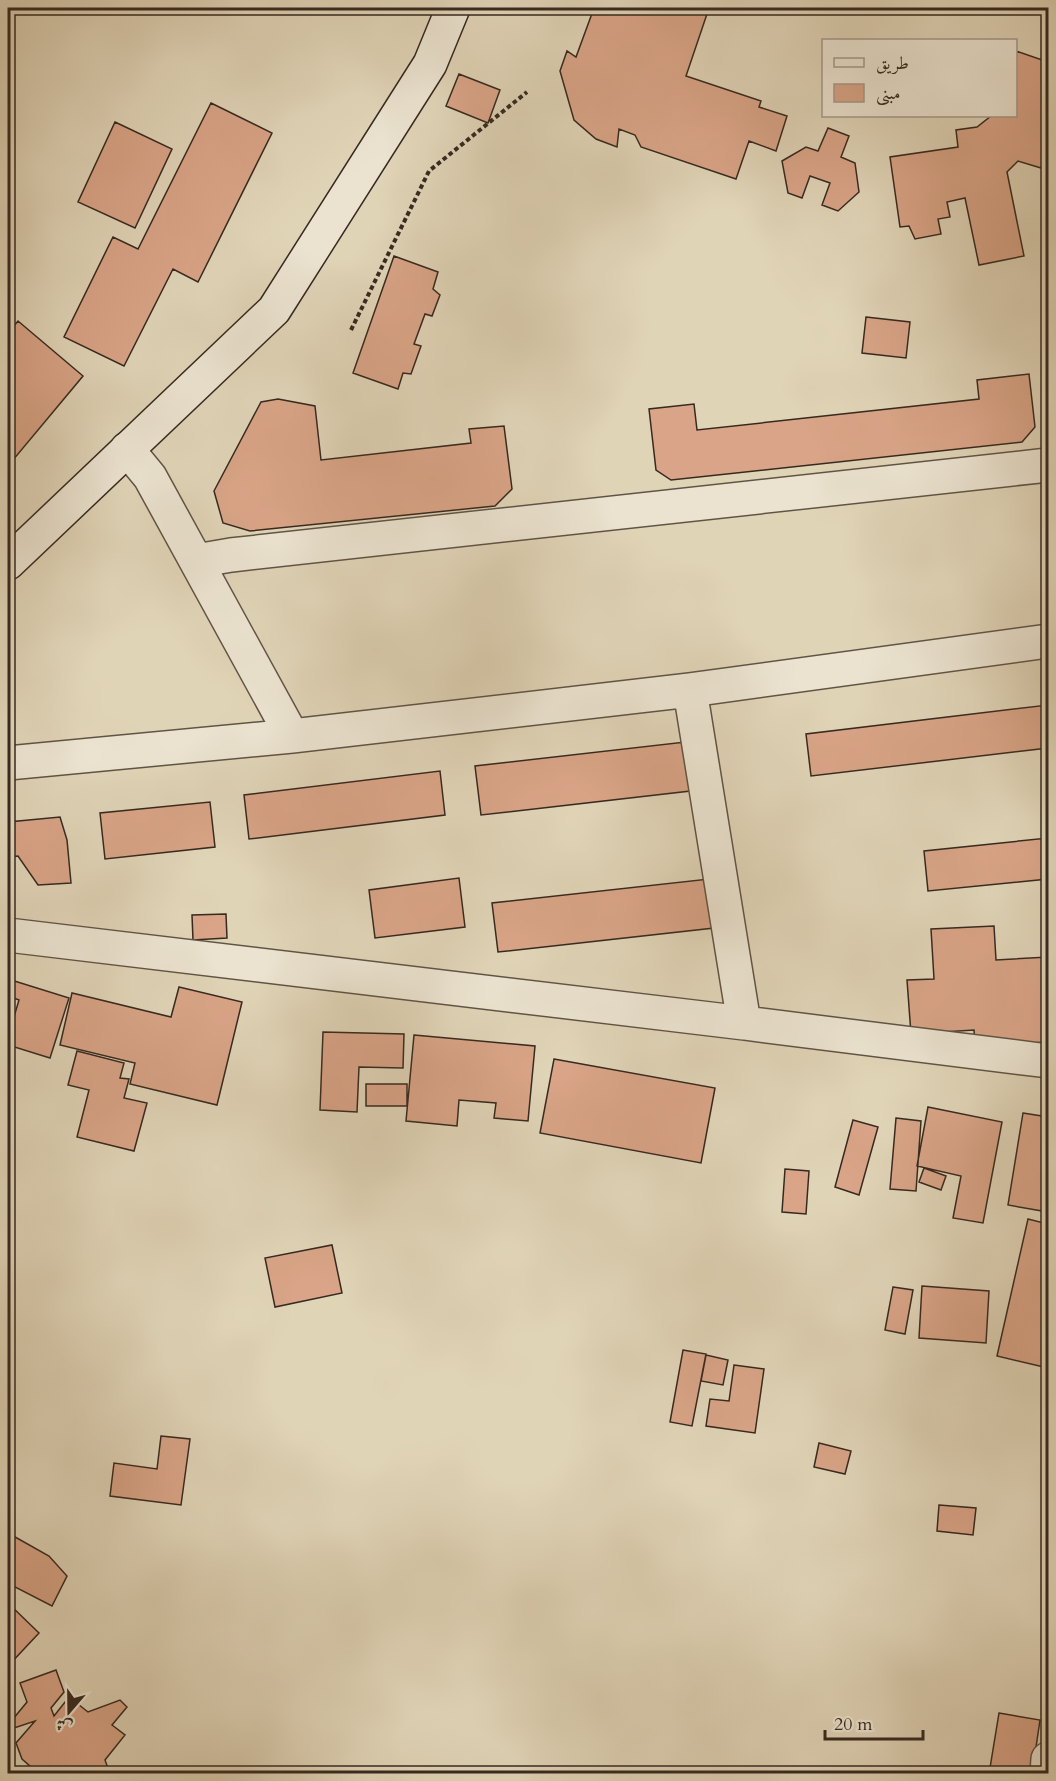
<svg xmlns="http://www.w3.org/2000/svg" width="1056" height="1781" font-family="Cardo,Amiri,serif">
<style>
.building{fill:#d9a487;stroke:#362920;stroke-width:1.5}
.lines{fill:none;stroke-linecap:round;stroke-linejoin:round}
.street-casing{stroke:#605446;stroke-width:36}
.secondary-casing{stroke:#362920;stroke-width:36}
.path{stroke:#362920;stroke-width:4;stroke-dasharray:4.5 3;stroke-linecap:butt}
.street{stroke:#ebe3d0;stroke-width:33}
.secondary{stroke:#ebe3d0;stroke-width:33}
</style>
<rect width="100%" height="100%" fill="#e0d4b7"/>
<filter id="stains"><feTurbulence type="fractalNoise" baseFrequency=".00333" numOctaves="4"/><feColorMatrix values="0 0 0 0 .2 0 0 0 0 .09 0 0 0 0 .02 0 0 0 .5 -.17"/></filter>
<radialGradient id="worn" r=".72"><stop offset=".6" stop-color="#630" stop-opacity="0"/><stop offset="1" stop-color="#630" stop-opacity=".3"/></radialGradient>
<path class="building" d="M594,8H709L686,76L761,101L759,107L787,116L776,151L749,141L736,179L641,147L635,135L619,129L617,147L596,139L574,120L560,71L567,51L576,57Z
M1016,51L1048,62V144L1041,168L1018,161L1007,172L1024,256L979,265L965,198L947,202L950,217L938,219L941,234L915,239L909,226L900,227L890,157L958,147L956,130L977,127L991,116H1016Z
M459,74L500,90L488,123L446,106Z
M211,103L272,133L198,282L173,269L124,366L64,337L113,237L138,249Z
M115,122L172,149L135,228L78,202Z
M828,128L849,136L841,157L855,163L859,192L838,211L822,205L830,183L810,176L802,198L788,193L782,161L806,147L818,151Z
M394,256L438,272L433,289L440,295L432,316L425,314L414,344L421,346L411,374L403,373L398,389L353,373Z
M866,317L910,322L906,358L862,353Z
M18,321L83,376L8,466V333Z
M1029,374L1035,427L1022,442L671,480L656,470L649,409L694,404L697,430L979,399L977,380Z
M278,399L315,406L321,460L471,443L469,429L504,426L512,489L495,506L250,531L223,523L214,491L261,402Z
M1048,705V748L811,776L806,734Z
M694,741L699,790L481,815L475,766Z
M440,771L445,815L249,839L244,795Z
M210,802L215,847L105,859L100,813Z
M60,817L67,840L71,883L38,885L18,856L8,857V822Z
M1048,838V879L928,891L924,851Z
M459,878L465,927L375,938L369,890Z
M709,879L714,928L498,952L492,903Z
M226,914L227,938L193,940L192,915Z
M994,926L996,960L1048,957V1042L975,1046L974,1030L911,1034L907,980L934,979L931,929Z
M8,979L69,998L50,1058L8,1045V1037L19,1000L8,996Z
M179,987L242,1002L217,1105L130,1084L135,1063L60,1045L72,993L171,1017Z
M323,1032L404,1034L403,1068L359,1067L357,1112L320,1110Z
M414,1035L535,1046L528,1121L494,1118L496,1103L459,1100L457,1126L406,1121Z
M77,1051L124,1063L120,1078L129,1079L124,1098L147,1103L134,1151L77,1137L89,1090L68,1085Z
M554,1059L715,1088L701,1163L540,1133Z
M366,1084H407V1106H366Z
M928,1107L1002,1122L983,1223L953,1218L961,1176L917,1166Z
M1023,1113L1048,1117V1212L1008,1205Z
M896,1118L921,1121L916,1191L890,1189Z
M853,1120L878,1127L859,1195L835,1187Z
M924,1168L946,1176L941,1190L919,1182Z
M785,1169L809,1171L806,1214L782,1212Z
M1028,1219L1048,1224V1368L997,1356Z
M332,1245L342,1293L275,1307L265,1258Z
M922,1286L989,1291L986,1343L919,1338Z
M893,1287L913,1290L905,1334L885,1330Z
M683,1350L706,1354L692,1426L670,1422Z
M706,1355L728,1360L723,1385L701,1381Z
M734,1365L764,1369L755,1433L706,1426L710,1399L729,1401Z
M161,1436L190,1439L181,1505L110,1496L114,1463L157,1469Z
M819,1443L851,1451L845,1474L814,1467Z
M939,1505L976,1508L973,1535L937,1531Z
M8,1533L49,1556L67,1576L52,1606L15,1587L8,1577Z
M8,1603L39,1633L8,1666Z
M56,1670L64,1692L51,1708L54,1716L69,1697L88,1712L120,1700L127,1707L112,1725L125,1735L105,1760L110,1774H39L22,1759L16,1743L35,1721L8,1730V1725L27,1702L20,1683Z
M999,1713L1040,1720L1032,1774H989Z"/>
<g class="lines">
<defs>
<path id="street" d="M127,449L150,477L292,736
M196,561L231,555L1048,465
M8,763L292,736L690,690L1048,641
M8,935L744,1023L690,690
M744,1023L1048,1061
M1047,1774L1048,1759"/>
<path id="secondary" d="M8,563L274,310L430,64L453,8"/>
</defs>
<use href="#street" class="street-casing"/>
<use href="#secondary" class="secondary-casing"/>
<path class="path" d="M351,330L429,171L527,92"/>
<use href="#street" class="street"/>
<use href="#secondary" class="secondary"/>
</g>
<rect width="1056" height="1781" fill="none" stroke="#e0d4b7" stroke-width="30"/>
<rect x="9" y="9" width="1038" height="1763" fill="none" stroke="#362920" stroke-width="3"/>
<rect x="15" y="15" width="1026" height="1751" fill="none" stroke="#362920" stroke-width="1.5"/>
<rect x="822" y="39" width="195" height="78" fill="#ebe3d0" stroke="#a3998a" stroke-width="1.5"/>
<rect x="834" y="58" width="30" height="9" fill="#ebe3d0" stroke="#a3998a" stroke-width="1.5"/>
<text x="876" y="69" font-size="18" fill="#362920">طريق</text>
<rect x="834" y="84" width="30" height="18" fill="#d9a487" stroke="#a3998a" stroke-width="1.5"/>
<text x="876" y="99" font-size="18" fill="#362920">مبنى</text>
<g transform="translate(69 1712) rotate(200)" stroke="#ebe3d0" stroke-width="4.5" paint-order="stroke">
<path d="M0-4.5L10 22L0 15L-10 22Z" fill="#362920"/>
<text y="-9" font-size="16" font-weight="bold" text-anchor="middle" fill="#362920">ش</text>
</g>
<path d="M825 1730v9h98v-9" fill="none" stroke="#362920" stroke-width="3"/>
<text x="834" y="1730" font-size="18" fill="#362920" stroke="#ebe3d0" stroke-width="4.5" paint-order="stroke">20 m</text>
<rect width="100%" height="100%" filter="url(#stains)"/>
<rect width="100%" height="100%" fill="url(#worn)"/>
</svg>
